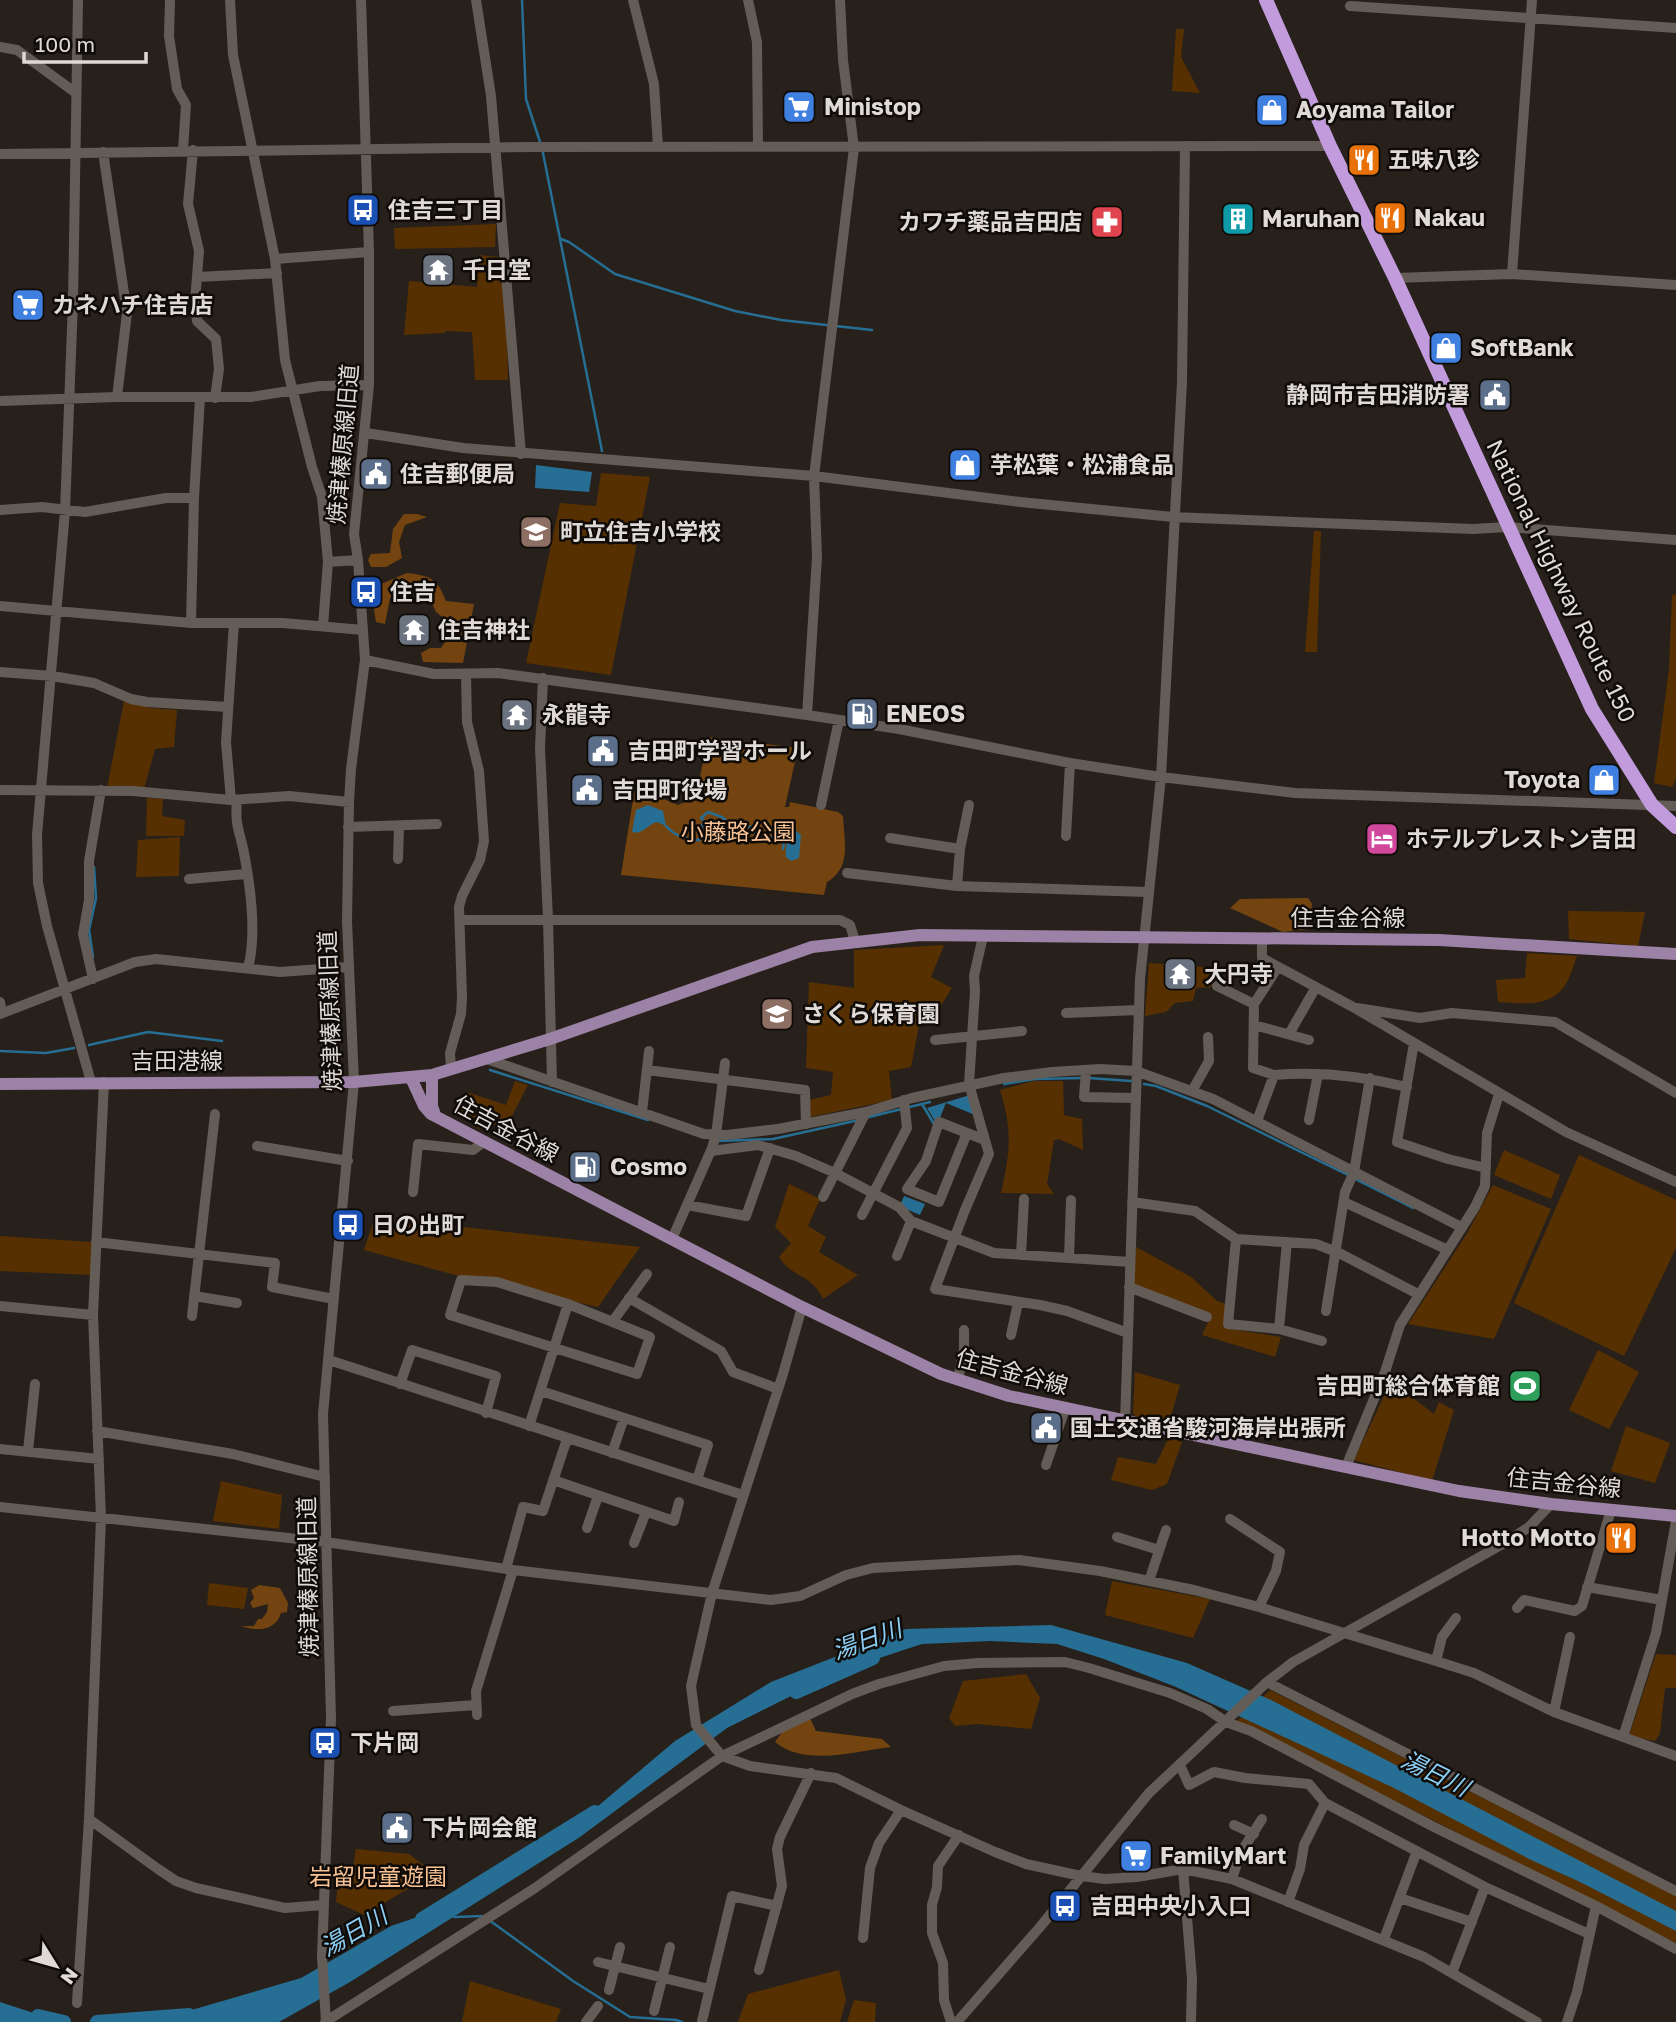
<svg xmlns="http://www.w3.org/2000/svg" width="1676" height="2022" font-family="'Golos Text','Noto Sans JP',sans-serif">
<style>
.green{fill:#573002}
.forest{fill:#744410}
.water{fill:#266e93}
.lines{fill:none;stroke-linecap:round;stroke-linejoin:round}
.stream{stroke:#266e93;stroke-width:2.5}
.river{stroke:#266e93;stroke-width:14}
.minor{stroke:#645c56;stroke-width:10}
.major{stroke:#9c82a6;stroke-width:12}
.highway{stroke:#c19bdc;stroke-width:14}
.labels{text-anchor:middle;stroke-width:5;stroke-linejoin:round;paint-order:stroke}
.poi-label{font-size:23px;font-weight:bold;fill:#dfdad6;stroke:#0e0b09;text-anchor:start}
.street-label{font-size:23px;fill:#dfdad6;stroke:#0e0b09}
.park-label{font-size:23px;fill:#f8c294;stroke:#0e0b09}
.water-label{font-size:24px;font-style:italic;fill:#8bcdf3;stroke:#0e0b09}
</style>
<rect width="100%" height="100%" fill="#28211b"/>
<path class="green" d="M1176,29H1184L1181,57L1200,93L1172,91Z
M496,224L495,247L395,249L394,228Z
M479,255L499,257L507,333L508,380H475L472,332L446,331L444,333L404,335L409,281L477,287Z
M601,473L650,477L611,675L526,663L560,503L596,506Z
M1314,531H1321L1317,652H1305Z
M1676,594V779L1672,787L1654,783L1669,669L1672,595Z
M124,701L151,708L177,710L174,747L155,749L144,789L107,788Z
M147,798L163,799L162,816L185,820L184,836H146Z
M180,837L179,876L136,877L138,840Z
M1568,911L1645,912L1638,946L1569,939Z
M944,945L931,977L952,988L934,1016L920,1020L911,1067L889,1071L892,1100L810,1117L809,1100L831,1095L833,1072L806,1068L809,982L854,988V950Z
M1527,953L1577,956C1573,966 1570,980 1563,988C1548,1008 1520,1003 1498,1002L1496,980L1525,978Z
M1149,963L1216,968L1215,979L1211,987L1196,988L1193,1001L1175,1003L1166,1012L1145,1016Z
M515,1081L528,1085L506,1128L492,1124L488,1131L472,1126L474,1119L460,1114L467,1092L506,1105Z
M1033,1081H1063L1064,1115L1082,1119L1083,1150L1059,1139L1054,1140L1047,1184L1054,1194L1001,1193C1010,1152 1013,1132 1000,1090Z
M1504,1150L1560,1175L1551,1199L1494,1175Z
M1579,1155L1676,1200V1248L1624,1356L1514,1303Z
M789,1184L820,1199L808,1226L826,1237L819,1252L858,1275L823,1299C812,1274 792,1278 779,1257L791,1243L775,1227Z
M1493,1185L1551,1209L1494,1339L1408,1324L1468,1232Z
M375,1217L640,1247L598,1307L466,1278L364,1250Z
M0,1236L92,1242V1275L0,1271Z
M1136,1247L1191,1277L1217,1301L1226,1304L1230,1329L1281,1337L1275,1357L1202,1335L1209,1320L1133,1284Z
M1598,1350L1639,1372L1609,1429L1569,1410Z
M1135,1372L1180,1385L1169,1423L1136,1417L1133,1413Z
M1391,1381L1434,1414L1439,1402L1454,1410L1432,1481L1354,1460Z
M1626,1426L1670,1443L1655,1483L1611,1471Z
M1169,1437L1182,1442L1167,1484L1152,1490L1111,1480L1118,1457L1156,1464Z
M221,1481L282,1495L279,1529L213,1521Z
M1112,1581L1210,1599L1193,1638L1105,1615Z
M209,1583L248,1588L244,1609L207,1605Z
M1656,1654L1676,1655V1688H1665L1660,1733L1655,1741L1629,1736Z
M1026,1674L1040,1698L1031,1729L977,1724L955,1726L949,1718L963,1681Z
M1270,1690L1676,1896V1943L1237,1721Z
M356,1849L409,1854L434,1873L364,1915L336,1902L338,1879L352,1874Z
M839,1970L846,2000L840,2022H738L748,1994Z
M470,1981L561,2009L556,2022H462Z
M854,2000L876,2003L875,2022H847Z"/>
<path class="forest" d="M404,514H417L427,517L405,525L399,542L402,558L386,567H371L368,560L371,554L390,553L393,529Z
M407,573C431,576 437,578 446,601L474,604L463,663L423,662L421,653L430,648H441L449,636V622L436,612L427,592L390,598L385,624L376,622L372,598L375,581L381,584Z
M708,737L798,748L785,807H789L790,802L838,812L843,816C844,842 852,867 827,882L824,895L621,875L635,787L678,805L696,797Z
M1308,898L1312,904L1309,929L1283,932L1230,908L1240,899Z
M259,1585L280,1588L288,1603L287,1612L281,1613C275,1632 256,1631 241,1626H254L258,1619H262L267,1612L268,1604L253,1608L250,1603L254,1598L251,1590Z
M810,1718L816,1731L882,1739L891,1747C856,1751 805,1767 775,1742L785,1728Z"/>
<path class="water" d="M536,465L592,472L589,492L535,488Z
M648,805L663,811L666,826L657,822C648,824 643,835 632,832L636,810Z
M795,830L801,835L799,858L791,861L786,857C785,849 787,834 795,830Z
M970,1095L975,1115L946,1103L939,1120L935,1121L927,1108Z
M904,1196L925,1204L920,1215L906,1209L901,1203Z
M1051,1625L1187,1663L1271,1700L1676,1911V1931L1578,1881L1531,1860L1394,1788L1176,1687L1104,1659L1057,1644L991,1641L922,1644L843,1670L727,1728L580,1837L350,1982L279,2022H138L171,2016L301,1978L391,1926L438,1910L553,1844L675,1741L771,1682L906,1629Z
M0,2002L61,2022H0Z"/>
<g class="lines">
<path class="stream" d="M522,0L526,99L542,148L602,451
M561,239L569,242L615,274L735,311L781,320L872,330
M666,826C675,836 686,840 699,840L706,828L702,826L704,821L701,818L708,812L722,817L731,825L751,827L760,839L779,836L784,842L783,849
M93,957L89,930L96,898L94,867
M89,1045L148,1032L222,1041
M0,1051L46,1053L74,1048
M490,1070L648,1120
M1089,1078L1131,1081
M1004,1084L1035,1079L1082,1078
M1144,1084L1156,1086L1207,1106L1348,1175
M922,1104L934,1124
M865,1118L930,1102
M718,1141L773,1139L859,1120
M1353,1178L1413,1208
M454,1917L483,1916
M489,1920L573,1981L630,2017L676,2020L682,2022"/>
<path class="river" d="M796,1692L873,1658
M422,1919L595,1812
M38,2016L64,2022
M97,2022L189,2015"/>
<path class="minor" d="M78,0L73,302L65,511L37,835L38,883L47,926L91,1082
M170,0L169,36L177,89L186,105L183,150
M230,0L233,55L275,259L285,360L312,467L322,497L328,562L323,626
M476,0L491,96L521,454
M633,0L654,84L658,147
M748,0L757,42L758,147
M1350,6L1676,28
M0,47L17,50L76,93
M193,150L188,204L199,251L195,302L197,321L216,339L219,369L215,398
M103,152L127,313L117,397
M0,154L534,147L1330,146
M275,259L369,252
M1512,274L1532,0
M197,277L277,273
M1395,278L1512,274L1676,285
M0,401L117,397H251L320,386L369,385
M366,433L463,448L814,476L1020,502L1173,517L1473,529L1507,527L1676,540
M0,510L42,507L85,512L166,498H194
M328,562L358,560
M0,606L191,623H283L363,630
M191,623L194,498L200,398
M365,660L434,674L498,673L807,715L899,729L1070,763L1161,777L1295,793L1676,806
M0,672L52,676L94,683L131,699L147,702L228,707
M543,678L540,748L548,919L552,1082
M807,715L817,557L814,476L854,148L843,60L840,0
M0,790L133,791L231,800L289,796L349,802
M231,800L226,742L234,623
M237,800C235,823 238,827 243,848C250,883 257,934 248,968
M821,805L839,720
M348,827L437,824
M1066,836L1070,763
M890,838L960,849
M398,859L399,827
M847,873L957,886L960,849L969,805
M189,879L246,874
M957,886L1147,892
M460,920H840L850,925L855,941
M983,936L974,976L975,991L969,1084L989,1154L965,1210L935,1289L1040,1305L1067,1311L1128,1333
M1262,939V958L1353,1007L1566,1132L1676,1182
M93,979L83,934L89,900V861L101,790
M1217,986L1254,1004
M0,1002L2,1013
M1357,1008L1420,1018L1452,1013L1555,1022L1676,1093
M1066,1013L1138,1010
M0,1014L135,962L156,959L280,972L348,967
M1254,1025L1309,1040
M1289,1034L1316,987
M935,1040L1022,1031
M1414,1043L1397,1142L1448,1159L1486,1168
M487,1059L704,1134L727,1135L778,1129L866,1112L912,1098L1004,1078L1052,1072L1100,1069L1136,1071L1213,1099L1461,1227
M451,1069L450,1053L461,1014L462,997L459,907L462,896L480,860L484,841L479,771L467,722L466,674
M647,1070L805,1090L806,1124
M1086,1071L1084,1097L1135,1098
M1274,1075L1253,1068L1254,1004L1278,967
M1192,1091L1209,1061L1208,1037
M642,1112L649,1051
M1309,1120L1318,1074
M1257,1121L1274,1075C1319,1071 1363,1076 1407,1087
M967,1133L939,1202L907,1189L926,1161L939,1122L985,1140
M257,1146L348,1161
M711,1151L758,1145L796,1156L835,1173L899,1207L911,1221L994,1253L1130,1262
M413,1192L418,1144L473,1150L485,1141
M823,1197L866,1112
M1132,1202L1195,1211L1236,1239L1316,1244L1339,1253L1418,1294
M1344,1202L1446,1249
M687,1205L746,1216L770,1148
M862,1215L907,1128L904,1100
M672,1239L712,1148L716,1135L725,1063
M1236,1239L1228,1324L1279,1329L1322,1341
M96,1242L275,1263L272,1287L334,1299
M1021,1255L1024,1199
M897,1256L911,1221
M1069,1258L1071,1200
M461,1280L497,1282L568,1304L650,1337L637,1374L450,1315Z
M1129,1287L1207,1317
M194,1296L237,1303
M629,1298L721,1351L733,1372L778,1389
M0,1306L93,1315
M802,1307L783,1374L712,1593L691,1686L696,1725L722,1756L750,1766L836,1778L901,1810L995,1852L1026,1864L1081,1876L1105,1879L1137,1877L1183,1869L1232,1879L1424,1957L1537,2022
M1326,1311L1345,1192L1354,1172L1370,1078
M192,1316L215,1114
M613,1321L647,1274
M1279,1329L1287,1242
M1011,1335L1018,1303
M329,1360L743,1495
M958,1380L964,1349V1330
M400,1384L412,1350L496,1376L486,1413
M541,1391L708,1445L697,1480
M1125,1422L1140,979L1161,777L1182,382L1185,146
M529,1426L568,1304
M97,1431L233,1454L325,1477
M0,1449L99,1459
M28,1451L35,1384
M612,1453L624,1418
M1046,1465L1065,1409
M1346,1467L1385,1372L1400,1325L1475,1207L1485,1186L1487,1133L1499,1094
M553,1480L674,1521L679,1502
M0,1507L326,1542L513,1570L771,1600L800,1596L846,1575L873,1568L1019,1560L1100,1571L1194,1590L1259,1607L1436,1661L1474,1673L1554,1712L1676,1756
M1230,1519L1280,1552L1276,1571L1259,1607
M587,1528L598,1496
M1117,1537L1159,1550
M634,1543L646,1512
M506,1569L523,1507L543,1511L567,1439
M1149,1581L1166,1530
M1587,1587L1662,1600
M1517,1608L1524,1600L1575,1611L1582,1606L1611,1510
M1436,1661L1442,1637L1456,1618
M1267,1682L1676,1891
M393,1711L476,1705
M1554,1712L1570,1637
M477,1715L476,1691L513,1570
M1623,1737L1656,1633L1676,1521
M1180,1765L1189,1785L1214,1772L1245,1778L1309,1784L1325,1803L1485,1887L1589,1934
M89,1819L158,1869L176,1881L196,1888L285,1908L323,1905
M1234,1825L1254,1834
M1183,1869L1192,1979L1191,2022
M1232,1879L1240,1854L1262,1819
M1400,1898L1472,1922
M1288,1902L1300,1869L1304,1845L1325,1803
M863,1938L870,1868L879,1843L901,1810
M1384,1939L1417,1851
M598,1962L709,1989
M759,1970L782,1886L777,1849L780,1837L811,1773
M1452,1973L1485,1887
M609,1990L620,1947
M77,2003L89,1819L101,1518L93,1315L104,1082
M654,2011L670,1947
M702,2021L732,1896L777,1906
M325,2022L535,1888L722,1756L852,1694L879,1684L944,1666L978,1663L1065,1662L1089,1668L1170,1693L1207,1709L1226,1722L1251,1731L1434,1827L1596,1906L1676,1949
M326,2022L322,1956L331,1718L323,1414L354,1082L347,921L349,802L351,769L365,660L358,560L354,534L369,385V252L361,0
M586,2022L598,2006
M951,2022L944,2000L943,1963L932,1933V1905L937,1887L938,1866L959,1835
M957,2022L1040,1927L1149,1793L1267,1682L1293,1662L1501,1545L1529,1527L1551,1504
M1567,2022L1577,1992L1596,1906"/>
<path class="major" d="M432,1075V1106L435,1115
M411,1078L424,1106L431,1114L802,1307L941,1374L1009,1396L1459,1491L1551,1504L1676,1516
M0,1084L354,1082L432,1075L550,1039L812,947L920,935L1439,940L1676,954"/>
<path class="highway" d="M1266,0L1330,146L1395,278L1592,709L1652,805L1676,827"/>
</g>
<defs>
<symbol id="supermarket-square" viewBox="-11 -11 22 22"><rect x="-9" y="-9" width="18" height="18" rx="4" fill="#3f7fe0" stroke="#0e0b09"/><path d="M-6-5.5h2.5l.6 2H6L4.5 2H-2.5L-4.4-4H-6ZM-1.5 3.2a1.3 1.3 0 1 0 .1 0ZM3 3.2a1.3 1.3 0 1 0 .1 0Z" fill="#fff"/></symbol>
<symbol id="shop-square" viewBox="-11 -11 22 22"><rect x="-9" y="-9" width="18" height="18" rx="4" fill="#3f7fe0" stroke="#0e0b09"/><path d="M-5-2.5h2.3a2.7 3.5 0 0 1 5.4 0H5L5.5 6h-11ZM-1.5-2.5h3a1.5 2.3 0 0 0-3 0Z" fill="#fff"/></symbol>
<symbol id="restaurant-square" viewBox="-11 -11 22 22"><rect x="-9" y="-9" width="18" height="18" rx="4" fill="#e8710a" stroke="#0e0b09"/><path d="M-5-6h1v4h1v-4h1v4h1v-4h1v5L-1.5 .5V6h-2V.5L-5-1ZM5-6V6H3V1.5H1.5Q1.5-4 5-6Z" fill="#fff"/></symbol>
<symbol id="bus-square" viewBox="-11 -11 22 22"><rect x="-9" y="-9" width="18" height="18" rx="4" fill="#1a4fb4" stroke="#0e0b09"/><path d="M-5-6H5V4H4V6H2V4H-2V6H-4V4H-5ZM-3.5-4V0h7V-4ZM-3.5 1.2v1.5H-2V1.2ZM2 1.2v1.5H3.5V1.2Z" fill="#fff"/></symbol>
<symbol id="building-square" viewBox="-11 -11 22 22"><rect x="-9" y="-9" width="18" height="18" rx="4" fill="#0f9aa8" stroke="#0e0b09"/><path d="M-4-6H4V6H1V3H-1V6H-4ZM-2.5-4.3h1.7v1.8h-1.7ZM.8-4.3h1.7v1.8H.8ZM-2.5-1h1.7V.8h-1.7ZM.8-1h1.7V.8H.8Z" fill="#fff"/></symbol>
<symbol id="pharmacy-square" viewBox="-11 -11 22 22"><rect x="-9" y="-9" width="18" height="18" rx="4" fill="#e0444e" stroke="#0e0b09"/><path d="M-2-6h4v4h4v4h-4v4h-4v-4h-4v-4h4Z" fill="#fff"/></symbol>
<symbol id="temple-square" viewBox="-11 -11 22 22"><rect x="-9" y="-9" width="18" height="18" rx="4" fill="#6b7280" stroke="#0e0b09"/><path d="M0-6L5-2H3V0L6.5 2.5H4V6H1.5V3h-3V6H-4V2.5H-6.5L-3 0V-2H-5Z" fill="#fff"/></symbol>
<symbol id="civic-square" viewBox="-11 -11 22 22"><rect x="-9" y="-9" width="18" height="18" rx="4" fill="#5c6f8a" stroke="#0e0b09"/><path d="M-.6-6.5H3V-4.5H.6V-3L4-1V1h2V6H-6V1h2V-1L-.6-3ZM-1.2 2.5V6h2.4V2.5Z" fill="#fff"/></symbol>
<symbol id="school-square" viewBox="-11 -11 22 22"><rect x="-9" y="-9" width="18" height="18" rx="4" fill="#8d6e63" stroke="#0e0b09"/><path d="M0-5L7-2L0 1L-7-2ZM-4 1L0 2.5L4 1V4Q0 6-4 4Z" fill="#fff"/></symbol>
<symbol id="fuel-square" viewBox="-11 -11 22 22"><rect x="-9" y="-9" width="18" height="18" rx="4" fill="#5c6f8a" stroke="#0e0b09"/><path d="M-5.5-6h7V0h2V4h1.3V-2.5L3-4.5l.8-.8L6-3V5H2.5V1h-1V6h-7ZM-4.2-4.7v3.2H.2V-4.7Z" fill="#fff"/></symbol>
<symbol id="hotel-square" viewBox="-11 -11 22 22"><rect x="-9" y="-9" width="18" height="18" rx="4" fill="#d1479c" stroke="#0e0b09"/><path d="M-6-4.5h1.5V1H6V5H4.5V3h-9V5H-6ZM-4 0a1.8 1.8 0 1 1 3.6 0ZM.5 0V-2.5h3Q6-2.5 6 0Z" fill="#fff"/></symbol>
<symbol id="stadium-square" viewBox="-11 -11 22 22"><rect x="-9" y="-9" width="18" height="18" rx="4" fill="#2e9e5b" stroke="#0e0b09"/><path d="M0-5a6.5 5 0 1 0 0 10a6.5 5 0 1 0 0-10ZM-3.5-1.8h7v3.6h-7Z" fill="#fff"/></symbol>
</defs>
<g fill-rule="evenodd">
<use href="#supermarket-square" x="780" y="88" width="38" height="38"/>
<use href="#shop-square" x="1253" y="91" width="38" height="38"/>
<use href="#restaurant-square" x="1345" y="141" width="38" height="38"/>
<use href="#bus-square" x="344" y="191" width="38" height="38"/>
<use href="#restaurant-square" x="1371" y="199" width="38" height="38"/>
<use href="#building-square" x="1219" y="200" width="38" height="38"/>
<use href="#pharmacy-square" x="1088" y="203" width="38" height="38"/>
<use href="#temple-square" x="419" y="251" width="38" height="38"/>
<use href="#supermarket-square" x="9" y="286" width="38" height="38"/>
<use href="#shop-square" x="1427" y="329" width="38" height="38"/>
<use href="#civic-square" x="1476" y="376" width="38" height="38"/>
<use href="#shop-square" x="946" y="446" width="38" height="38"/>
<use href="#civic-square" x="357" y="455" width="38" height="38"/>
<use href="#school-square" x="517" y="513" width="38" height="38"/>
<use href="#bus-square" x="347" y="573" width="38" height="38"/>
<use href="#temple-square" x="395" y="611" width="38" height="38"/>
<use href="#fuel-square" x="843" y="695" width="38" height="38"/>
<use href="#temple-square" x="498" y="696" width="38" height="38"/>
<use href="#civic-square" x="584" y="732" width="38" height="38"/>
<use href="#shop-square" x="1585" y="761" width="38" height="38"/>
<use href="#civic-square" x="568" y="771" width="38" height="38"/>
<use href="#hotel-square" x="1363" y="820" width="38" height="38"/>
<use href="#temple-square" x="1161" y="955" width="38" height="38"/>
<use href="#school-square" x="758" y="995" width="38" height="38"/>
<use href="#fuel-square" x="566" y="1148" width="38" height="38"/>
<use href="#bus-square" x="329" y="1206" width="38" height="38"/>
<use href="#stadium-square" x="1506" y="1367" width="38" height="38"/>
<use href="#civic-square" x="1027" y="1409" width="38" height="38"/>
<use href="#restaurant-square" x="1602" y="1519" width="38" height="38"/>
<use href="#bus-square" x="306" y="1724" width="38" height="38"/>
<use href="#civic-square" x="378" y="1809" width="38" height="38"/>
<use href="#supermarket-square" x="1117" y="1837" width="38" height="38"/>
<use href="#bus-square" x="1046" y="1887" width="38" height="38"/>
</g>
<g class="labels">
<g class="poi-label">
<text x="824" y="115">Ministop</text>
<text x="1296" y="118">Aoyama Tailor</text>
<text x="1388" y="168">五味八珍</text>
<text x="388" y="218">住吉三丁目</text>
<text x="1414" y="226">Nakau</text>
<text x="1262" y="227">Maruhan</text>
<text x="1082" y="230" text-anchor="end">カワチ薬品吉田店</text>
<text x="462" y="278">千日堂</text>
<text x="52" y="313">カネハチ住吉店</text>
<text x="1470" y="356">SoftBank</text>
<text x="1470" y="403" text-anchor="end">静岡市吉田消防署</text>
<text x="990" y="473">芋松葉・松浦食品</text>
<text x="400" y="482">住吉郵便局</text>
<text x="560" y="540">町立住吉小学校</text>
<text x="390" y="600">住吉</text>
<text x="438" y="638">住吉神社</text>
<text x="886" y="722">ENEOS</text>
<text x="542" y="723">永龍寺</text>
<text x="628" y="759">吉田町学習ホール</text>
<text x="1580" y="788" text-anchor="end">Toyota</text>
<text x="612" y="798">吉田町役場</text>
<text x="1406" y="847">ホテルプレストン吉田</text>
<text x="1204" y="982">大円寺</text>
<text x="802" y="1022">さくら保育園</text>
<text x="610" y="1175">Cosmo</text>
<text x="372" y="1233">日の出町</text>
<text x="1500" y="1394" text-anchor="end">吉田町総合体育館</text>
<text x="1070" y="1436">国土交通省駿河海岸出張所</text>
<text x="1596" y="1546" text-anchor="end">Hotto Motto</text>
<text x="350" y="1751">下片岡</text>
<text x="422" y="1836">下片岡会館</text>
<text x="1160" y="1864">FamilyMart</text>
<text x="1090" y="1914">吉田中央小入口</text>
</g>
<g class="street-label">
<text transform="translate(343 444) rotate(-85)" y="8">焼津榛原線旧道</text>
<text transform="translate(1561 581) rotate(64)" y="8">National Highway Route 150</text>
<text x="1348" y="926">住吉金谷線</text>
<text transform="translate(330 1011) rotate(-92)" y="8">焼津榛原線旧道</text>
<text x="177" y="1069">吉田港線</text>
<text transform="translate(506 1129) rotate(28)" y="8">住吉金谷線</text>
<text transform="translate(1012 1372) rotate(15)" y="8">住吉金谷線</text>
<text transform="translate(1564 1483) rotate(6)" y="8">住吉金谷線</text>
<text transform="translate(308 1577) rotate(-91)" y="8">焼津榛原線旧道</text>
</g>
<g class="park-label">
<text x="738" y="840">小藤路公園</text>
<text x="378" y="1885">岩留児童遊園</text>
</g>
<g class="water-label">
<text transform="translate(867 1640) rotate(-20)" y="8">湯日川</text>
<text transform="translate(1435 1774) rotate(26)" y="8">湯日川</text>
<text transform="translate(354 1932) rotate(-30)" y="8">湯日川</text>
</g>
</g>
<g transform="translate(56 1966) rotate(127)" stroke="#0e0b09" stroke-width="5" paint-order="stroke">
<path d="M0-5L12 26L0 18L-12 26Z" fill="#dfdad6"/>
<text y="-10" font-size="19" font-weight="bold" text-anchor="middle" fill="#dfdad6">N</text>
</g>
<path d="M24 52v10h122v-10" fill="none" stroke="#dfdad6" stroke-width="3.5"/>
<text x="35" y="52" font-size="21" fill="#dfdad6" stroke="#0e0b09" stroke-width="5" paint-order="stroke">100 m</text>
</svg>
